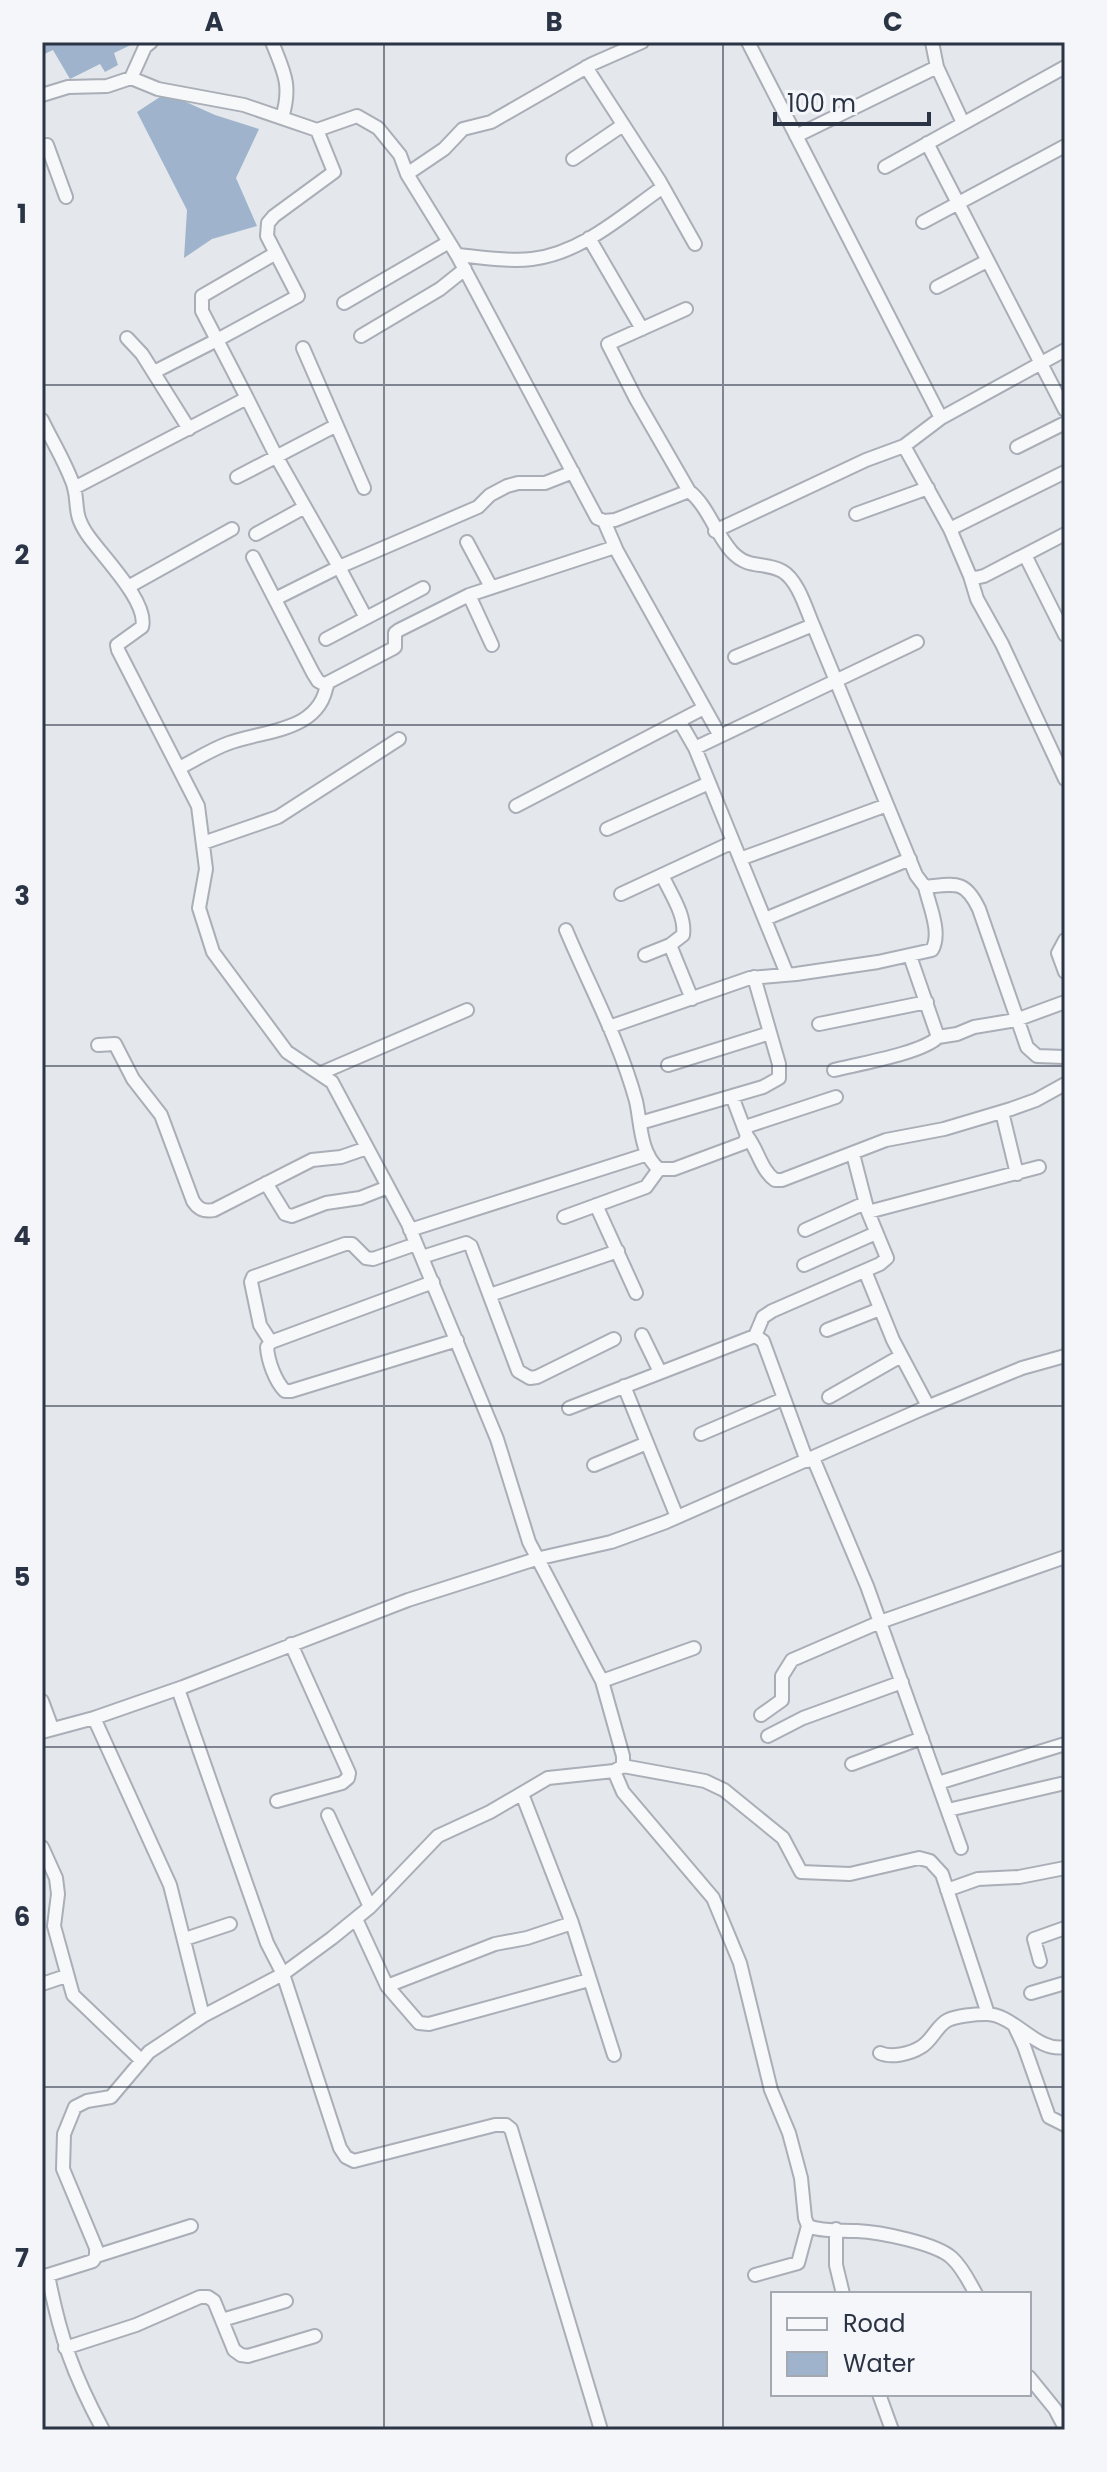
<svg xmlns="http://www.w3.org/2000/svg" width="1107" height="2472" font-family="Poppins,sans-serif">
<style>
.water{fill:#9fb4cc}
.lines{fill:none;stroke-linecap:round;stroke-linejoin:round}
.minor-casing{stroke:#a9aeb7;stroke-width:16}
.minor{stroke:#f7f8fa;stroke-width:12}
.grid{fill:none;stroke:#2b3445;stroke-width:2;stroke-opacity:0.55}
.neatline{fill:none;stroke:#2b3445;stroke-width:3}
.grid-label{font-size:26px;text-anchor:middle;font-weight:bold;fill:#2b3445}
</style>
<rect width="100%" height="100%" fill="#e4e7ec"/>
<path class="water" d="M42,42H137L114,53L118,65L105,72L100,64L70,79L53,50L42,55Z
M166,93L215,115L259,129L236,178L257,226L212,239L184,258L187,210L137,112Z"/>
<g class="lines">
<defs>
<path id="minor" d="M272,42C284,72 292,85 282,118
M932,42L937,67L963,123
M586,67L659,180L695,244
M131,78L145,47L151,42
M42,95L68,87L107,86L131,78L158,89L244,105L317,130L357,116L378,128L400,155L407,174L457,255L597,518L604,521L615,520L689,491C708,506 715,533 732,552C749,570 763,561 782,571C798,580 806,609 813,625L916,875L925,887C955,884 965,879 979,909L1027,1047L1037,1056L1065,1057
M796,136L937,67
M927,143L1065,410
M42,146L47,145L66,197
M573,159L623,125
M885,167L1065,67
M407,174L444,149L463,129L491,122L592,64L642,42
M923,222L1065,146
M589,238L642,329
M457,255C481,257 508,262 532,259C582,253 623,215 663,187
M937,287L987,261
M344,303L449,242
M686,309L608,344L636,399L689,491
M361,336L440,289L465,269
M127,338L142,354L189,429
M303,348L364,488
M154,372L217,340L202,311V296L276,253
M247,398L217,340L298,296L267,236L268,223L274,216L334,172L317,130
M941,418L1065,350
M42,420C52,441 67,465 74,487C79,507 73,513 87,534C101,555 149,602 142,627L117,645L118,650L198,806L206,869L199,908L213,952L287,1052L332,1082L408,1224L497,1439L529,1542L602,1681L623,1756V1766L614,1771L548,1778L490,1812L438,1836L370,1907L332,1938L283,1974L203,2016L149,2052L111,2097L87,2101L75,2107L64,2134L63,2169L96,2248V2256L93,2261L42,2277
M904,446L950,529L970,576L975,578L984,576L1065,534
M1017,447L1065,423
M237,477L335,426
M74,488L247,398L276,456L339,567L478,507L490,495L507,486L518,483H545L573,472
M856,514L928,488
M604,521L617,551L719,734
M950,529L1065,472
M715,531L866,460L904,446L941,418L748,42
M256,534L305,507
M467,542L491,587
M1025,555L1065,635
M253,557L313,673L318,681L327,686
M970,576L977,599L1002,644L1065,779
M128,587L232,529
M469,595L492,645
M275,599L339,567L366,618
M326,639L423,588
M735,657L813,625
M680,722L695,748L787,974
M695,748L917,642
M179,768C195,760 212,749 229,743C264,730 321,732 327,683L392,649L395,647V633L399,630L469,595L615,547
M516,806L704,708
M607,829L709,783
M203,843L278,817L399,739
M740,859L887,805
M621,894L733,842
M765,919L910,859
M566,930C590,987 620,1042 636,1101C641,1123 640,1154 659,1169H674L744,1143L747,1136L732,1096
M1065,940L1058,953L1065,972
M670,945L692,999
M645,955L670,945L683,935C686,915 670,893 662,875
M819,1024L927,1002
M609,1027L750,978L796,974L878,962L932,950C942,933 929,905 925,887
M938,1037L957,1034L974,1027L1016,1020L1065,1002
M98,1045L115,1044L133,1079L161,1115L193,1201C198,1209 204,1212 214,1210L312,1160L341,1157L367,1148
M668,1065L770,1033
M834,1070C858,1064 923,1053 938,1037L910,956
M321,1073L467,1010
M1002,1112L1017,1174
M640,1123L763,1087L779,1078V1064L754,977
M745,1127L836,1097
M747,1136C758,1150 761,1170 775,1180H782L886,1140L944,1129L1011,1109L1036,1100L1065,1084
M266,1183L285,1214L292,1216L326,1203L360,1198L388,1187
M596,1205L636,1293
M868,1212L1039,1167
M564,1217L646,1187L659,1169
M410,1230L648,1154
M805,1230L865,1203
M422,1257L466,1243L471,1246L518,1371L530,1378L537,1377L614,1339
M804,1265L876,1233
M865,1271L893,1340L928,1406
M433,1282L271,1342L267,1347C268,1361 275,1381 285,1391H291L457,1340
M490,1295L618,1251
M827,1330L880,1309
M642,1335L660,1372
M755,1336L763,1317L772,1311L880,1264L887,1258L868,1212L853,1154
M271,1342L260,1325L251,1282L253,1277L345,1244H352L366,1258L373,1259L416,1244
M624,1386L677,1517
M829,1397L901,1356
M569,1408L755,1336L763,1341L807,1461
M701,1434L783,1399
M813,1458L867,1586L961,1848
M594,1465L647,1443
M602,1681L694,1648
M178,1689L267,1943L283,1974L340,2148L346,2157L354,2161L495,2125H506L511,2129L601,2430
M42,1701L52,1728
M761,1715L782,1700V1676L792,1660L880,1622L1065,1557
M94,1718L170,1885L203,2016
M42,1732L94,1718L183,1687L408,1600L536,1559L611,1542L666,1522L922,1409L1022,1368L1065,1356
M768,1736L803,1718L902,1682
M852,1764L922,1738
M623,1766L705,1781L724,1790L783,1838L801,1872L850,1874L919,1858L930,1861L942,1874L988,2014
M614,1771L623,1792L713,1898L740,1963L771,2090L789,2133L801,2178L805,2218L808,2226C823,2232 841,2230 857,2231C879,2232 936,2243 952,2258C963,2268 969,2282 976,2294
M938,1783L1065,1744
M522,1794L572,1923L614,2055
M277,1801L342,1783L348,1778L349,1773L291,1644
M948,1810L1065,1783
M328,1815L370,1907
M42,1847L56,1878L58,1894L54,1926L73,1995L141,2060
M947,1890L978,1879L1019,1877L1065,1868
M356,1919L387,1986L419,2023L429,2024L589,1980
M185,1939L230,1924
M1040,1961L1034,1939L1065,1928
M42,1984L66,1976
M387,1986L495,1944L527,1938L572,1923
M1031,1993L1065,1983
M1015,2027L1024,2046L1049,2117L1065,2125
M880,2053C891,2058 910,2054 921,2047C932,2041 937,2025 948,2020C957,2016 975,2014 985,2014C1014,2013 1036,2053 1065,2047
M836,2229V2265L843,2294
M96,2256L191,2226
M48,2275C60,2337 73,2374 103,2430
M755,2275L798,2263L808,2226
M222,2320L286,2301
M65,2348L136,2325L200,2297H208L214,2301L234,2350L241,2355L248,2356L315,2336
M1029,2377L1055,2409L1065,2428
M879,2394L892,2430"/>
</defs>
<use href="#minor" class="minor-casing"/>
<use href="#minor" class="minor"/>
</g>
<path class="grid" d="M384,42V2430M723,42V2430M42,385H1065M42,725H1065M42,1066H1065M42,1406H1065M42,1747H1065M42,2087H1065"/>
<rect width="1107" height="2472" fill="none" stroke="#f4f6f9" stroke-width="88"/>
<rect x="771" y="2292" width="260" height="104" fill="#f4f6f9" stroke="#a4a8b1" stroke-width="2"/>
<rect x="787" y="2318" width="40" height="12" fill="#f7f8fa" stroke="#a4a8b1" stroke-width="2"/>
<text x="843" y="2332" font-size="24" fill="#2b3445">Road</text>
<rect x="787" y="2352" width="40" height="24" fill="#9fb4cc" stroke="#a4a8b1" stroke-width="2"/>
<text x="843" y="2372" font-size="24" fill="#2b3445">Water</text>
<path d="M775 112v12h154v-12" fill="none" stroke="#2b3445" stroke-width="4"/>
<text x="787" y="112" font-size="24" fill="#2b3445" stroke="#f4f6f9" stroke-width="6" paint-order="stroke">100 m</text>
<rect x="44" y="44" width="1019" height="2384" class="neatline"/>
<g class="grid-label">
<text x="214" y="31">A</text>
<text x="554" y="31">B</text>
<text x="893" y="31">C</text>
<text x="22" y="223">1</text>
<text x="22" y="564">2</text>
<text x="22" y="905">3</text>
<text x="22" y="1245">4</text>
<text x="22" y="1586">5</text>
<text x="22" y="1926">6</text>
<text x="22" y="2267">7</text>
</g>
</svg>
